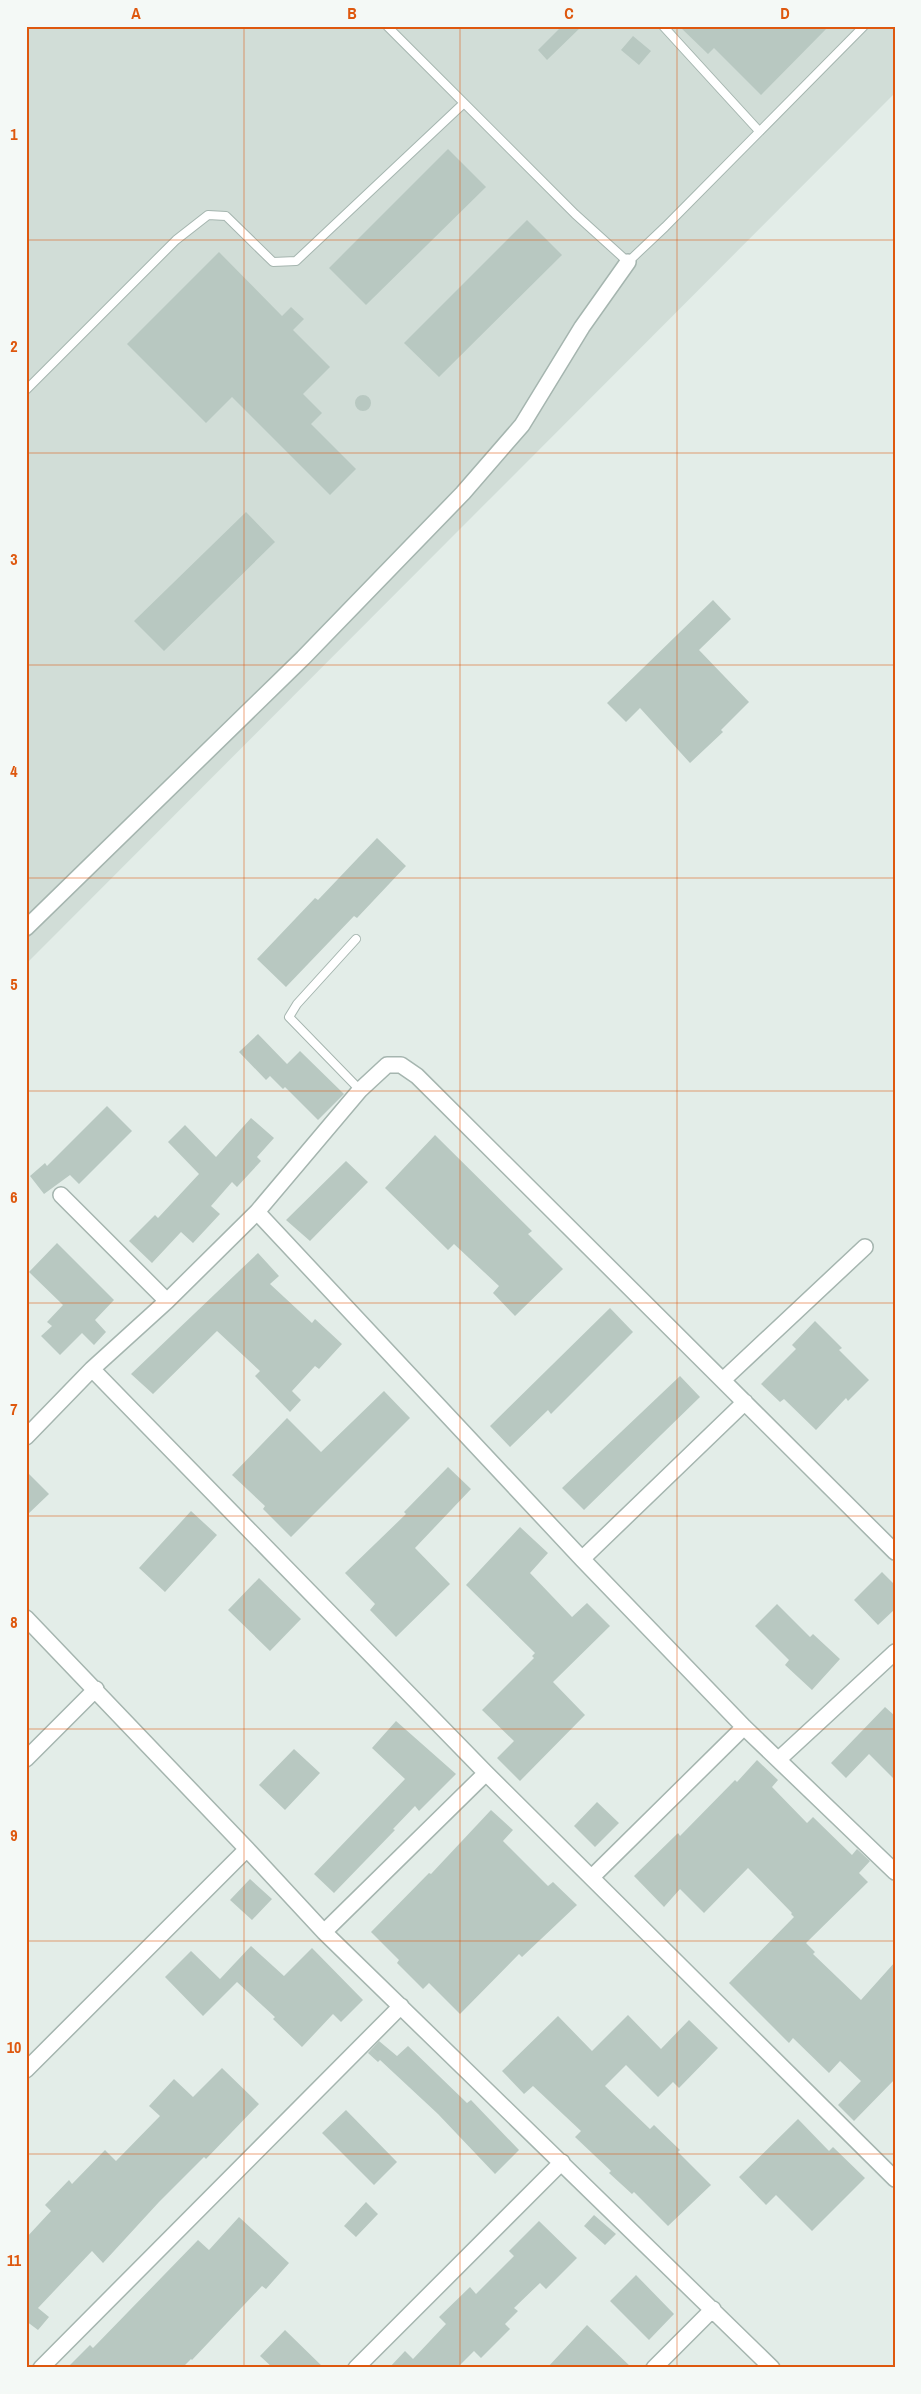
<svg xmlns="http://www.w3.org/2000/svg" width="921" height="2394" font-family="'Archivo Narrow',sans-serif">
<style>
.built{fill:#d1ddd7}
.building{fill:#b8c8c1}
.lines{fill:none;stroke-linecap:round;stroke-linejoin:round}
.service-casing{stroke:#a5b5af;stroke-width:10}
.minor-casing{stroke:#a5b5af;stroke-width:18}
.service{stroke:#fff;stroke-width:8}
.minor{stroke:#fff;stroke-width:15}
.grid{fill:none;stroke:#de580e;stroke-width:1;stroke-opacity:0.55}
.neatline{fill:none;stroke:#de580e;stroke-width:2}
.grid-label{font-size:16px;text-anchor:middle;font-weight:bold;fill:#de580e}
</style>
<rect width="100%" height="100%" fill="#e3ede8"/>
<path class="built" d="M26,26H895V93L26,964Z"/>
<path class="building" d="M562,26H582L547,60L538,50Z
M679,26H829L761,95L714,48L708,54Z
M633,36L651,51L639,65L621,50Z
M448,149L486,187L366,305L329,268Z
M527,220L562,255L439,377L404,343Z
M219,252L282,316L291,307L304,319L293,330L330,367L303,394L322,413L311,424L356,469L330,495L232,397L206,423L127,344Z
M355 403a8 8 0 1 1 16 0a8 8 0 1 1-16 0Z
M246,512L275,542L164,651L134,621Z
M713,600L731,619L699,650L749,702L721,730L723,732L690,763L640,708L626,722L607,703Z
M377,838L406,866L357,918L354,916L286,987L257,959L315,898L318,900Z
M258,1034L287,1064L300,1051L344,1094L318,1120L285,1087L283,1089L270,1076L266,1080L239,1052Z
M107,1106L132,1131L79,1184L70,1175L44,1194L30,1176L45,1163L47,1166Z
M251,1118L274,1138L257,1157L261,1161L237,1187L232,1182L211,1206L220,1214L193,1243L181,1232L152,1263L129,1241L155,1215L158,1218L199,1174L168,1142L185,1125L216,1157Z
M435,1135L532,1231L528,1234L563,1269L515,1316L493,1293L499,1286L454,1244L448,1250L385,1188Z
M346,1161L368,1182L310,1241L286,1220Z
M57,1243L114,1300L95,1320L106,1332L94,1345L82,1333L60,1355L41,1336L52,1326L47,1322L63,1305L29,1272Z
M258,1253L279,1276L270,1284L312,1323L315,1319L342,1344L319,1369L315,1366L292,1391L301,1400L290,1412L255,1376L260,1371L217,1331L153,1394L131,1374Z
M610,1308L633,1332L551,1414L548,1410L510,1447L490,1426Z
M815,1321L842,1348L839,1350L869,1380L848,1401L846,1398L816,1430L784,1399L780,1402L761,1384L796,1349L792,1345Z
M680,1376L700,1397L584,1510L562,1488Z
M384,1391L410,1418L291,1537L263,1509L265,1506L232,1475L287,1418L321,1452Z
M448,1467L471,1489L415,1548L450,1584L396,1637L370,1610L375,1604L345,1573L406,1514L404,1512Z
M26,1471L49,1494L26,1516Z
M191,1511L217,1535L165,1592L139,1568Z
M520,1527L548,1553L530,1573L572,1617L587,1603L610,1626L553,1682L585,1715L520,1781L497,1758L514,1741L482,1710L534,1658L532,1656L535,1653L466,1585Z
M882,1572L895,1585V1609L878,1625L854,1600Z
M259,1578L301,1619L270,1651L228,1610Z
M777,1604L810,1637L813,1634L840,1659L812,1690L785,1665L789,1660L755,1626Z
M885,1707L895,1716V1780L869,1754L846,1778L831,1763Z
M396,1721L456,1774L419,1811L415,1806L393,1829L395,1830L334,1893L314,1874L405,1779L372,1748Z
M294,1749L320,1773L285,1810L259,1785Z
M757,1760L778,1780L772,1787L807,1823L813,1817L852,1855L857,1849L870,1861L859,1873L868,1882L806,1943L815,1952L813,1954L861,2000L895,1962V2079L854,2121L838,2105L861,2081L840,2061L829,2073L793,2038L789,2043L729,1983L794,1917L791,1914L792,1913L748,1868L704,1913L680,1889L664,1907L634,1876L678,1833L680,1836L735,1780L737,1782Z
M597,1802L619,1823L595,1847L574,1826Z
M491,1810L513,1830L503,1841L548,1886L553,1882L577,1905L522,1957L519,1954L460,2014L429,1983L423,1989L397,1963L399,1960L371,1932L429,1873L431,1874Z
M250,1879L272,1899L252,1920L230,1900Z
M251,1946L284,1976L312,1948L363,2000L341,2022L333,2014L302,2047L273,2019L275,2017L237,1982L203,2016L165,1977L191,1951L220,1979Z
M628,2015L661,2049L689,2020L718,2048L679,2088L673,2082L658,2097L626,2065L605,2086L650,2129L654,2125L680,2150L678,2152L711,2185L668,2226L634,2192L632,2194L609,2173L611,2171L575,2137L581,2131L533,2086L524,2094L502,2071L558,2016L592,2051Z
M379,2041L397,2056L408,2046L467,2103L471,2100L519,2150L495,2174L438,2114L380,2060L378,2062L368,2053Z
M222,2068L259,2104L206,2159L204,2157L159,2202L103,2263L92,2251L38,2308L49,2317L38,2330L26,2321V2238L51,2211L45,2205L69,2180L72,2184L105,2150L116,2161L160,2116L149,2106L174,2079L193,2097Z
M346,2110L397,2162L374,2185L322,2133Z
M798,2119L829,2151L833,2147L865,2178L812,2231L776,2195L766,2205L739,2177Z
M366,2202L378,2214L356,2237L344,2226Z
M594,2215L616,2234L605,2245L584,2226Z
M239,2217L289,2263L266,2289L262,2286L192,2360L191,2359L182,2368H67L90,2345L93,2348L198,2240L209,2250Z
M539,2221L577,2258L546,2289L540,2283L514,2308L518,2311L505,2324L510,2329L481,2358L474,2351L457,2368H389L405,2351L413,2359L446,2324L439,2317L470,2287L476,2294L514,2256L509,2251Z
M636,2275L674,2314L649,2340L610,2301Z
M587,2325L632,2368H547Z
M285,2330L324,2368H273L260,2356Z"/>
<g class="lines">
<defs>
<path id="service" d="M387,26L575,214L628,262L665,227L864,26
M663,26L759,131
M26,390L176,240L208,215L226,216L273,262L296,261L464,103
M356,939L297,1004L289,1017L360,1090"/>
<path id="minor" d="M26,928L303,658L463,493L522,425L582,327L628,262
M61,1195L167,1301
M257,1212L582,1559L744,1727L895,1872
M92,1369L486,1773L895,2179
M723,1380L865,1247
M26,1437L92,1369L167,1301L257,1212L360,1090L387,1065H401L417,1076L895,1552
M582,1559L745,1402
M26,1618L247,1849L324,1932L772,2368
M26,1759L96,1689
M779,1759L895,1652
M592,1877L744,1727
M324,1932L486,1773
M26,2070L247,1849
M41,2368L401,2006
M356,2368L562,2162
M654,2368L713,2309"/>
</defs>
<use href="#service" class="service-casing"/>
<use href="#minor" class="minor-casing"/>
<use href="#service" class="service"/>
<use href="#minor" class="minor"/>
</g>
<path class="grid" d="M244,26V2368M460,26V2368M677,26V2368M26,240H895M26,453H895M26,665H895M26,878H895M26,1091H895M26,1303H895M26,1516H895M26,1729H895M26,1941H895M26,2154H895"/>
<rect width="921" height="2394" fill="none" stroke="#f4f9f6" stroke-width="55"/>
<rect x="28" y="28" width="866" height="2338" class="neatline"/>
<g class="grid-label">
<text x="136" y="19">A</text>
<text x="352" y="19">B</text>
<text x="569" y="19">C</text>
<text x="785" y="19">D</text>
<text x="14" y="140">1</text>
<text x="14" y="352">2</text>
<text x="14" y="565">3</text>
<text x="14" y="777">4</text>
<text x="14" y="990">5</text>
<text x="14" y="1203">6</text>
<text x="14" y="1415">7</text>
<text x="14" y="1628">8</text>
<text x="14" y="1841">9</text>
<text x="14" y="2053">10</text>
<text x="14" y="2266">11</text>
</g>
</svg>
